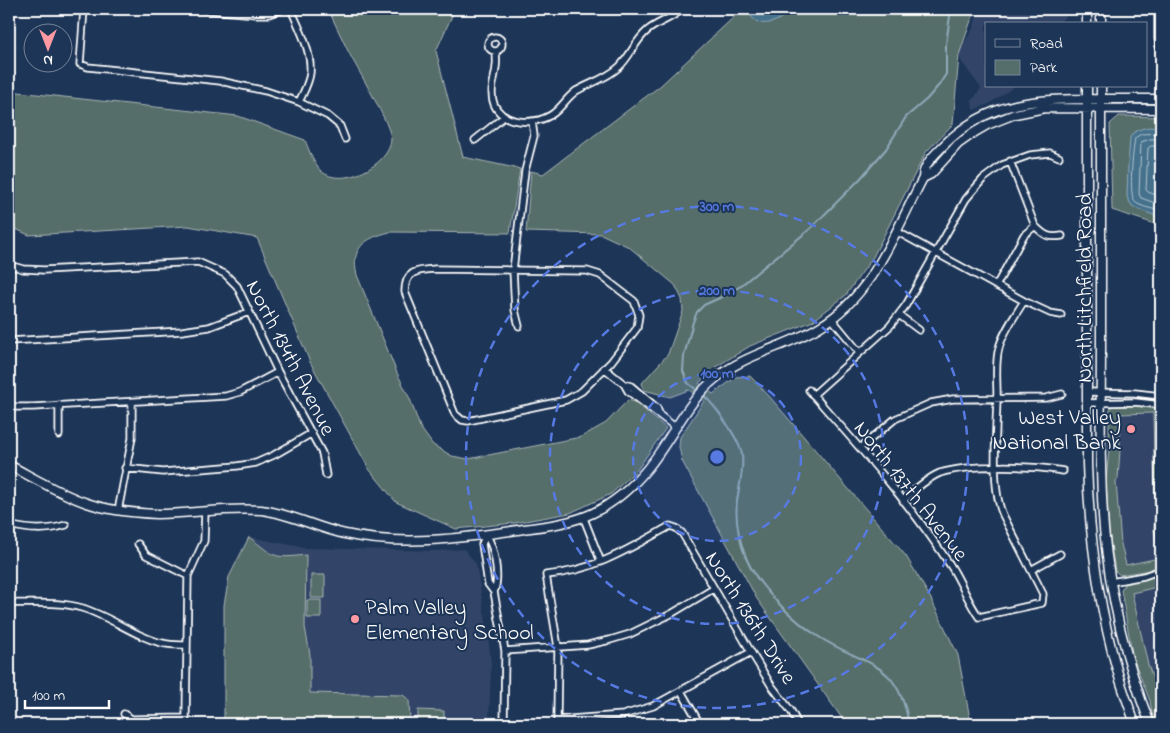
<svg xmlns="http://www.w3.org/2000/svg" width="1170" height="733" font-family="'Indie Flower',sans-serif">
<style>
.built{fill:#314568}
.green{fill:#566e6b;stroke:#aab6b5;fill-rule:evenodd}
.water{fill:#45718c;stroke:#8faaba}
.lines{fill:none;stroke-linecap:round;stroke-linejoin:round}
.shore{stroke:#b5c6d1;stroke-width:1}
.stream{stroke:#8faaba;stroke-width:2}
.street-casing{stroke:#fff;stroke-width:9}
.secondary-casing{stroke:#fff;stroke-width:11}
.street{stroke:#1d3557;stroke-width:5.5}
.secondary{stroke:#1d3557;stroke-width:8}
.ring{fill:none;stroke:#567ae2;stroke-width:2.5;stroke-dasharray:9 6}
.poi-dot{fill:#ff9aa2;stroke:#1d3557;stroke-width:2}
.labels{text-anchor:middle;stroke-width:4;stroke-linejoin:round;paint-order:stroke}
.street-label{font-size:22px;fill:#fff;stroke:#1d3557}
.poi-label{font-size:22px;fill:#fff;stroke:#1d3557;text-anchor:end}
.centre{fill:#567ae2;stroke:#1d3557;stroke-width:2.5}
.ring-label{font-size:15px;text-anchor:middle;font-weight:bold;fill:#567ae2;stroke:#1d3557;stroke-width:4;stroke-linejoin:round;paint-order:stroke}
</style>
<rect width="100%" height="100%" fill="#1d3557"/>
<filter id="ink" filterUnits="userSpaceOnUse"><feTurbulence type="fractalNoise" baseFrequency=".02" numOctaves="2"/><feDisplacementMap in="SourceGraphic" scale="10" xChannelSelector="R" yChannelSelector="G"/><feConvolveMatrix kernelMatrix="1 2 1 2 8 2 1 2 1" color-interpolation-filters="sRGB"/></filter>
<g filter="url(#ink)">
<path class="built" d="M978,9H1072V11L1057,24H986V86H1015L989,104L973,110L972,101L981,88L961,61L959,52L974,27Z
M1154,413L1155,504L1154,530L1159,558L1126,566L1121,544L1116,482L1118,479L1120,450V414Z
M249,537L306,548L437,551L464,549L476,564L488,634L491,662L489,724H224V605L229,577Z
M1161,586V700L1148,665L1132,593Z"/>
<path class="green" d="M328,9H455L436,51L463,157L520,169L510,233L390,232C365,238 350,248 357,275L397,373L410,399L420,427L433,445L452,456L468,459L581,437L606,423L628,400L635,402L666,428L637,470L611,494L570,513L514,523L456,529L396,502L369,469L310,362L257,238L188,226L29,235L9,226V91L238,116L305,140C308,148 315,166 321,171C341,189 389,166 391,140C392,126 356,67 348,51C341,37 335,23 328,9Z
M736,9H975L959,55L953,124L926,152L873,257L846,295L813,321L750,346L714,368L699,383L713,394L736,377L750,376L769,396L906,556L930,597L958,655L971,724H846L757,599L682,461L679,447L680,437L704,401L689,390L670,397L644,390L642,383L668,354L683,311L682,299L675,285L629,247L601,234L526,232L531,171L543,174L660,86L735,16Z
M1119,116L1161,117V226L1112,210L1110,124Z
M1142,405L1157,407L1161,410V565L1150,570L1120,575L1115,571L1109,532L1106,481L1109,449V412L1111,407L1114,406ZM1153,413L1155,504L1154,530L1159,558L1126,565L1121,544L1116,482L1118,479L1120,450V414Z
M249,537C276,557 271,559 306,555L305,627L310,655V693L403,695L409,700L410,724H224V605L229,577Z
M311,575H325V598H311Z
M1161,575V586L1132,593L1148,665L1161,700L1160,724L1156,722L1153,718L1150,701L1133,658L1121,590L1125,583Z
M307,600H321V618H307Z
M418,710L444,711V724H418Z"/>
<path class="water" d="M748,9H790C780,24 754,32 748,9Z
M1149,127L1161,128V218L1133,207L1129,201L1127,197L1128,166L1130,138C1133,130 1141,129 1149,127Z"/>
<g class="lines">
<path class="shore" d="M1161,133L1141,134L1135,138C1133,149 1128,195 1135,202C1142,208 1154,208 1161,212
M1161,139H1150L1141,142L1139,194L1141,198L1161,205
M1161,146H1151L1148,148L1146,190L1148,192L1161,197"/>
<path class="stream" d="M699,392L688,383L683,371L684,356L693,322L697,312L704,305L726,295L739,287L810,229L860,179L886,149L906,117L927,99L939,85L946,74V44L951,9
M703,395C715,405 740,440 742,455C744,471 739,486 737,501C735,521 739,541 747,560C759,588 794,621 819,637C866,667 897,658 909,724"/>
<defs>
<path id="street" d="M84,9L80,64L88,67L220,81L266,91L299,102L328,116L340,126L345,139
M198,9L256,14H269L284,9
M291,9C299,28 312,51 310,73C309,83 303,93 299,102
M1158,9V39L1161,55
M488 44a7 7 0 1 1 14 0a7 7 0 1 1-14 0Z
M496,51C496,56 497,62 496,67C495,79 489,91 494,104C503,125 534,125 551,115C561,109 566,98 576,91C590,83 606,79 619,67C630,57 635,41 647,31C657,22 672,19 682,9
M475,140L505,116
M1010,161L1035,226C1045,236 1049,238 1062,236
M896,231L1024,301L1050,313L1061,315
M9,265L23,269L44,270L198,262L225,274L237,286L278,372L322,453L326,475
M435,269L587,271L600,275L634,301L639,315L637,328L611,362L582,391L566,400L468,421L462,420L455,414L405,292C405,271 417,270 435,269Z
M996,286L1024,235L1035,226
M899,315L919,330
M832,319L860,353
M519,326L515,310L513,270L525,171L534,136L532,121
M9,341L182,331L209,327L249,312
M604,368L624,384L631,386L657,408L659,413
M624,384L628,391L675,427
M809,390C859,447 911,504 952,568C962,584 968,602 979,617L1042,603L1043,594L1003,515C990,487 997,427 997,394C997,380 995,362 999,348C1003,332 1015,316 1024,301
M1087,392L1135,393L1161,396
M813,395L890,326L906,305L966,199L983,179L1002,165L1030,155L1050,153L1059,157
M1087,403L1135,402L1161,405
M59,405V435
M9,407H33L226,396L240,392L278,372
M860,448L895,419L931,403L953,399L1046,398L1062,394
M125,468L163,472L237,466L256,463L274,455L312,433
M903,501C914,490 926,479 940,473C969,464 1033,465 1063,471
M118,511L132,438V402
M583,516L601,562
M9,525C29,530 46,531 66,525
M138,544L146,555L188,576
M1031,570L1060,554
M1111,582L1144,576L1161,570
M494,592C500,578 495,547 486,535L482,544L488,584L494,592L505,651L504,724
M9,603C33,604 59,601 82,608C110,616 140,640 167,644C174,645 180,645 187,645
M505,651L588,645L610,640L630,634L671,614L713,589
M751,652L653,706L623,715L557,720L558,647L546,575C594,571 629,549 670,526L676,528L682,533L751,652L771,685L791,711L798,724
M681,691L700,724
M124,714L132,719L186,718L188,576L204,541L205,511"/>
<path id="secondary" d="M1087,9V24
M1101,24V9
M1087,86V464C1089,533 1098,603 1117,670C1122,688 1129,706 1135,724
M1101,86C1101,171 1101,255 1101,340C1101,403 1099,467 1104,529C1110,596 1126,662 1150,724
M923,178L931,174L958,144L975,132L987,125L1015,114L1045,108L1161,109
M9,465C34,478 60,494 87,503C110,511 134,513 157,514C192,514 226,507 261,510C290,513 316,528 345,534C403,547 465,538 524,529C546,526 572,523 593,513C614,503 633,486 647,469C672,439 686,402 716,378C747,353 786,347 819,327C874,295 895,231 923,178C923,165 934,155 943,146C989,99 1038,99 1100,99C1120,99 1141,99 1161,99"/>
</defs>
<use href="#street" class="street-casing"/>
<use href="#secondary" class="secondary-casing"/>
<use href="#street" class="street"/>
<use href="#secondary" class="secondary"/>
</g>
</g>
<circle cx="717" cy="457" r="84" fill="#567ae2" fill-opacity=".12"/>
<g class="ring">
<circle cx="717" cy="457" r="84"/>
<circle cx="717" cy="457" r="167"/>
<circle cx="717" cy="457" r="251"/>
</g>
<g class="poi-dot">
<circle cx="1131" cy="429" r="5"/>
<circle cx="355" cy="619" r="5"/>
</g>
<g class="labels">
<g class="street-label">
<text transform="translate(1083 288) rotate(-90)" y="8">North Litchfield Road</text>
<text transform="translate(292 357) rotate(63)" y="8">North 134th Avenue</text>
<text transform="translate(912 490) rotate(52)" y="8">North 137th Avenue</text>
<text transform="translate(752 617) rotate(58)" y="8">North 136th Drive</text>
</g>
<g class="poi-label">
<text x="1121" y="424">West Valley<tspan x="1121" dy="25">National Bank</tspan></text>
<text x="365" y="614" text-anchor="start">Palm Valley<tspan x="365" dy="25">Elementary School</tspan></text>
</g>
</g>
<circle cx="717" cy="457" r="8" class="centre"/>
<g class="ring-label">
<text x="717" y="211">300 m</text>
<text x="717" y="295">200 m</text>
<text x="717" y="378">100 m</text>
</g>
<rect width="1170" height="733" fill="none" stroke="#1d3557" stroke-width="30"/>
<rect x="15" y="15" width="1140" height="703" fill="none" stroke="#fff" stroke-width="2" filter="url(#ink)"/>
<rect x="985" y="22" width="162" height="65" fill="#1d3557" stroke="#77869a"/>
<rect x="995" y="39" width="25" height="8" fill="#1d3557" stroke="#77869a"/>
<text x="1030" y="48" font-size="15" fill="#ffffff">Road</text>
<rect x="995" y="60" width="25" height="15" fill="#566e6b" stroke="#77869a"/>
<text x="1030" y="72" font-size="15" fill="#ffffff">Park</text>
<g transform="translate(48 48) rotate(180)"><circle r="24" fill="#1d3557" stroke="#77869a"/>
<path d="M0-4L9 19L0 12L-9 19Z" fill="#ff9aa2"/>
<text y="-8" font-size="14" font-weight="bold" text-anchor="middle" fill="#ffffff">N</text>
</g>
<path d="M25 700v8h84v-8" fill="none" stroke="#ffffff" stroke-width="2.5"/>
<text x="32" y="700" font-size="15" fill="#ffffff" stroke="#1d3557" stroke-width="4" paint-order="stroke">100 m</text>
</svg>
